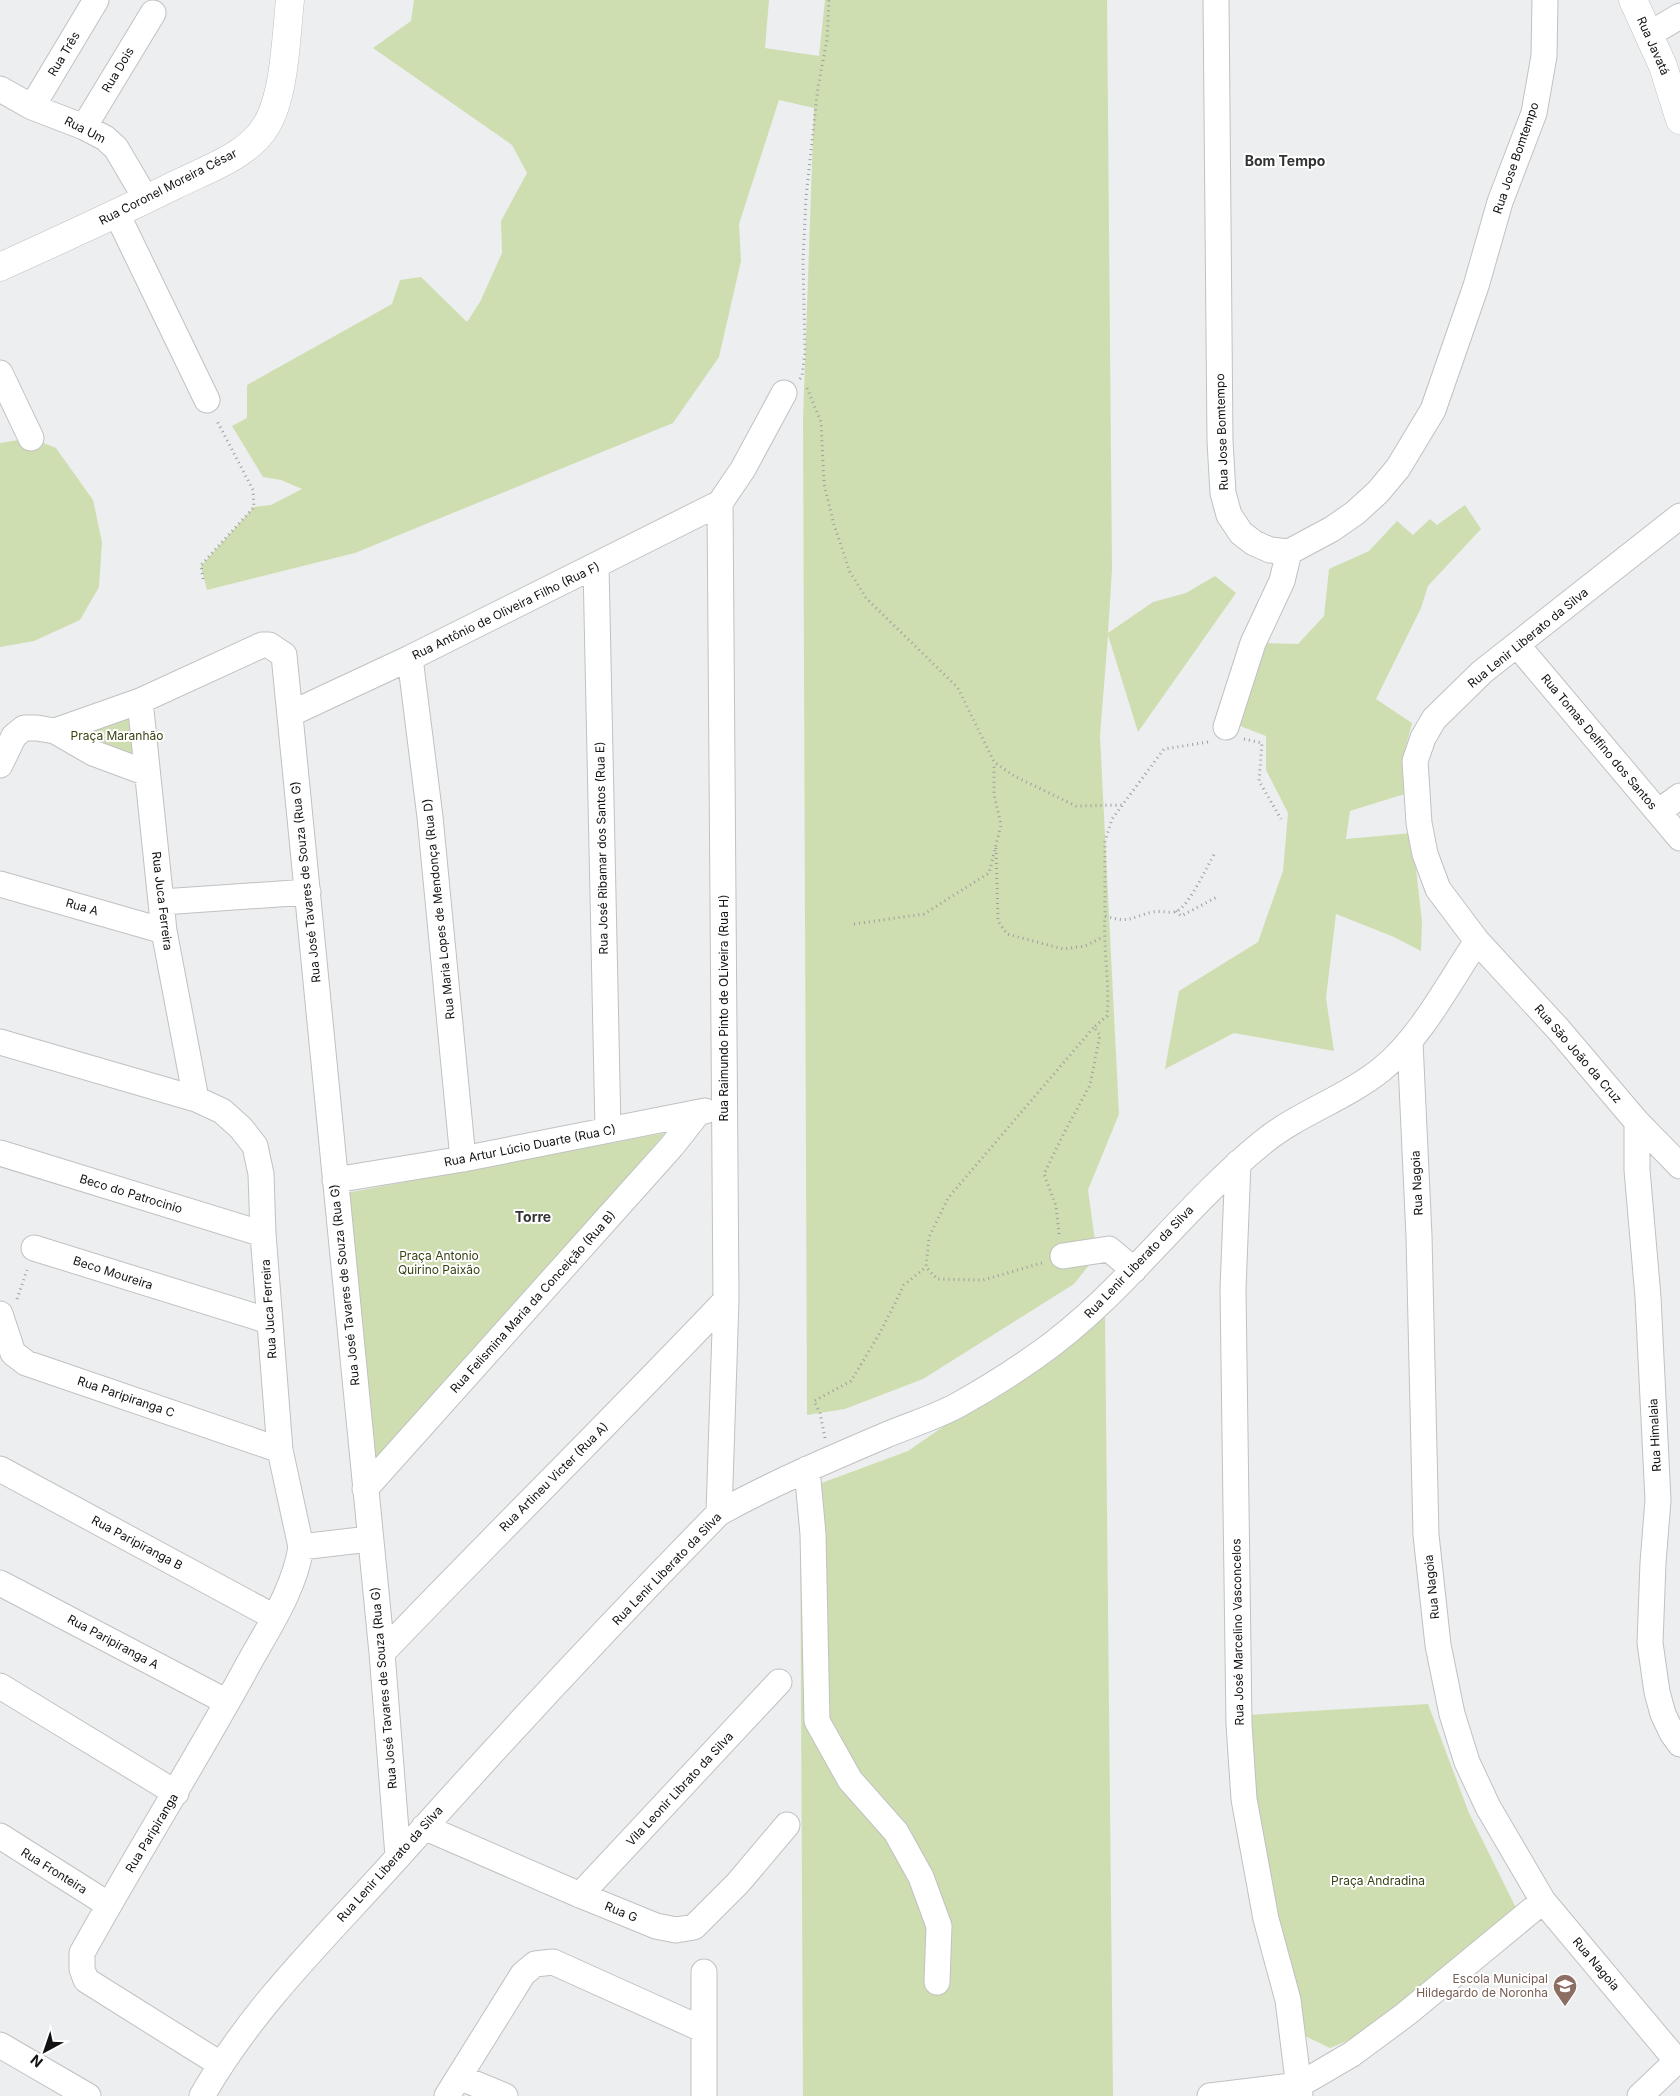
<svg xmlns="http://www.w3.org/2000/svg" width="1680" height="2096" font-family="Inter,sans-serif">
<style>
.green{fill:#cfdeb1}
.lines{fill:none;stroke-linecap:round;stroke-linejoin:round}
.street-casing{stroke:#c0c1c2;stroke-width:27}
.secondary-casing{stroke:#c0c1c2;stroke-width:29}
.path{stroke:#9d9e9f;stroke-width:3;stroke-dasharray:1 4;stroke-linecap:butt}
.street{stroke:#fff;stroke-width:25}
.secondary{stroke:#fff;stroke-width:28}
.labels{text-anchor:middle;stroke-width:4;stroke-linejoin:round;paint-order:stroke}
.street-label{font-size:12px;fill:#121213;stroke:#fff}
.park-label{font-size:12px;fill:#354111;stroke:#fff}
.education-label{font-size:12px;fill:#785e54;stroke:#fff;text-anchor:end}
.neighbourhood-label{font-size:14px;font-weight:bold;fill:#333334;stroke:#fff}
</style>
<rect width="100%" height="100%" fill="#edeeef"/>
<path class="green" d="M414,0H769L765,48L819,56L825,0H1107L1112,569L1108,633L1153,602L1186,593L1215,576L1236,593L1138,732L1108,635L1100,736L1119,1114L1088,1190L1097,1255L1074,1284L923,1379L845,1409L807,1415L803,420L814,108L779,100L739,224L741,261L719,357L673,423L355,553L207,590L201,566L254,507L271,505L302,489L281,480L263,477L232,426L247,418V385L392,304L400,280L421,277L467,322L480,302L502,253L501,221L527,173L512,145L373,48L411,21Z
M31,438L56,448L93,500L102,542L99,587L80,620L34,641L0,647V443Z
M1465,505L1481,529L1428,586L1421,608L1376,699L1412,723L1405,750L1408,793L1350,811L1346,839L1412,833L1422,922L1421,951L1394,937L1336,914L1326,998L1334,1051L1234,1033L1165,1069L1179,991L1258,942L1283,871L1288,813L1266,770V736L1240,726L1261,643L1298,644L1324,616L1329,569L1369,551L1397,521L1413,535L1430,519L1437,525Z
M140,701L147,773L55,731Z
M665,1133L373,1472L346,1193Z
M1105,1315L1113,2096H803L800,1491L908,1451Z
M1428,1704L1469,1813L1519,1914L1356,2037L1330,2048L1305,2036L1297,2025L1265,1893L1246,1715Z"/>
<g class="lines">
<defs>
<path id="street" d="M1216,0L1220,441L1223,493L1229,515L1241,533L1254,543L1270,550L1289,552L1332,529L1355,513L1378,492L1398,468L1433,410L1476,286L1500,202L1534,113L1544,56L1545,0
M1648,35L1680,16
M0,89L32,107L84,127L105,138L116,148L146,199
M32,107L96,0
M84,127L153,13
M117,214L207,400
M0,373L31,438
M1680,516L1482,672L1434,719L1423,738L1415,761L1419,823L1425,854L1438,889L1477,941L1559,1030L1637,1122L1680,1166
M596,566L608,1130
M1518,646L1680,838
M410,658L430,817L463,1159
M140,701L164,931L196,1099
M290,714L410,658L720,503L743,469L784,393
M1226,727L1253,643L1282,581L1289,552
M55,731L140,701L262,645H269L284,655L382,1653L398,1856
M0,765L14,736L24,728H37L55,731L93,753L147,773
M1658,812L1680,796
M0,884L164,931
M162,902L308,892
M0,1042L196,1099L222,1111L241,1128L255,1146L261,1174L263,1234L280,1450L301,1547C294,1593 264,1634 243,1674C191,1768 134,1859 82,1953V1969L86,1980L220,2064
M1410,1042L1419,1236L1426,1535L1438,1645L1452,1714L1467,1762L1488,1807L1543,1901L1677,2061
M1637,1122V1170L1648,1297L1658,1500L1653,1563L1650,1643L1657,1692L1663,1714L1672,1733L1680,1744
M0,1153L263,1234
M1238,1163L1233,1289L1239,1724L1244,1799L1266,1919L1288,2000L1300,2096
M335,1180L463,1159L705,1111
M34,1248L269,1321
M1063,1256L1109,1249L1134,1270
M0,1314L13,1353L26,1363L280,1450
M0,1469L274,1617
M807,1469L813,1534L817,1721L850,1780L896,1832L921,1877L939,1926L937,1982
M365,1489L672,1146L698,1113
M719,1513L726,1300L720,503
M301,1547L369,1539
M0,1583L227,1702
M382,1653C496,1534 613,1419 726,1300
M0,1686L176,1793
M424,1827L580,1895L656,1926L676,1930L694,1927L738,1883L787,1825
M0,1836L109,1905
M580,1895L779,1682
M704,1972V2096
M0,2045L88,2096
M459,2077L505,2096
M202,2096C253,2006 329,1934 398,1857C502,1740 609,1625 719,1513C773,1483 830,1459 886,1435C910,1425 936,1417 958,1405C985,1390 1012,1373 1036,1356C1122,1296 1181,1209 1262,1143C1298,1113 1345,1099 1382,1069C1420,1039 1450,981 1477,941
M447,2096L523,1974L535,1964L553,1962L704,2030
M1210,2096L1299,2085L1352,2054L1406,2014L1543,1901
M1640,2096L1680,2058"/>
<path id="secondary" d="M1633,0L1663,66L1680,120
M0,267C59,240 117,214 175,185C205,170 248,156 266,126C285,95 286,36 290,0"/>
</defs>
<use href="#street" class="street-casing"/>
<use href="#secondary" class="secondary-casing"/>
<path class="path" d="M800,379L802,376L805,352L803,261L806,197L818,87L827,40L829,0
M807,388L821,422L824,484L834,525L850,572L866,598L958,688L994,762L1014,776L1076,806L1123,805
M203,579L201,565L254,507L253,490L216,419
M1244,739L1262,743L1259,781L1281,819
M1208,742L1164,749L1112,819L1105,841V916C1131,924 1130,917 1153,912C1161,910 1170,914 1177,911C1189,906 1207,866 1215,853
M996,848L998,921L1007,934L1063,949L1085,946L1103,937
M1176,911L1181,916L1219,896
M854,924L924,914L989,873L1001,825L994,794V763
M1059,1234L1056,1206L1044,1174L1064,1133L1090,1085L1100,1035L1094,1027L1107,1016C1110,983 1103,949 1105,916
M1042,1263L983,1280L937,1279L926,1267L929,1237L948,1198L1094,1027
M17,1299L27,1270
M825,1438L820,1413L814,1401L851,1381L881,1331L904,1285L926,1267"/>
<use href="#street" class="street"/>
<use href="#secondary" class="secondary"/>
</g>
<defs>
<symbol id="school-pin" viewBox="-11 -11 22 30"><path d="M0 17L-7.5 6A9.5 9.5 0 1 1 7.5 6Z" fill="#8d6e63" stroke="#fff"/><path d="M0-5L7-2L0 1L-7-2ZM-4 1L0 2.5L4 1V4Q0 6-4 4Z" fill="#fff"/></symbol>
</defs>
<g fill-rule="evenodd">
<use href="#school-pin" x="1551" y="1972" width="28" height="38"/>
</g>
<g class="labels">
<g class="street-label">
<text transform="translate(1653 46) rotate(66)" y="4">Rua Javatá</text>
<text transform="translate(64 54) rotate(-59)" y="4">Rua Três</text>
<text transform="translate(118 70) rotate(-59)" y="4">Rua Dois</text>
<text transform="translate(85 130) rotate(27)" y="4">Rua Um</text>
<text transform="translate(1516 158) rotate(-71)" y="4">Rua Jose Bomtempo</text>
<text transform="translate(168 187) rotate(-27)" y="4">Rua Coronel Moreira César</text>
<text transform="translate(1222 432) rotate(-92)" y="4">Rua Jose Bomtempo</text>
<text transform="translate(506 611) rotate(-26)" y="4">Rua Antônio de Oliveira Filho (Rua F)</text>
<text transform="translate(1528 638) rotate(-39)" y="4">Rua Lenir Liberato da Silva</text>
<text transform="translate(1599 742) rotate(50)" y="4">Rua Tomas Delfino dos Santos</text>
<text transform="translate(602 848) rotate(-91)" y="4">Rua José Ribamar dos Santos (Rua E)</text>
<text transform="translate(306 882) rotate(-96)" y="4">Rua José Tavares de Souza (Rua G)</text>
<text transform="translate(162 901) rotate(83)" y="4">Rua Juca Ferreira</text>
<text transform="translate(82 907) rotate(16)" y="4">Rua A</text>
<text transform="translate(439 909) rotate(-96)" y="4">Rua Maria Lopes de Mendonça (Rua D)</text>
<text transform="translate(724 1008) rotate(-90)" y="4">Rua Raimundo Pinto de OLiveira (Rua H)</text>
<text transform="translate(1578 1054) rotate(49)" y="4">Rua São João da Cruz</text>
<text transform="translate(530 1146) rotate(-11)" y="4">Rua Artur Lúcio Duarte (Rua C)</text>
<text transform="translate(1417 1183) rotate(-93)" y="4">Rua Nagoia</text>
<text transform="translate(131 1194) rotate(17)" y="4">Beco do Patrocinio</text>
<text transform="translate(1139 1262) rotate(-46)" y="4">Rua Lenir Liberato da Silva</text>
<text transform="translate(113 1273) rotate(18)" y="4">Beco Moureira</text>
<text transform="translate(345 1285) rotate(-96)" y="4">Rua José Tavares de Souza (Rua G)</text>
<text transform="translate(533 1302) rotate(-48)" y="4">Rua Felismina Maria da Conceição (Rua B)</text>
<text transform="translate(269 1309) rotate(-94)" y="4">Rua Juca Ferreira</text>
<text transform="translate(126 1397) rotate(19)" y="4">Rua Paripiranga C</text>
<text transform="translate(1655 1435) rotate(-93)" y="4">Rua Himalaia</text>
<text transform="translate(554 1477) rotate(-45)" y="4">Rua Artineu Victer (Rua A)</text>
<text transform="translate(137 1543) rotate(28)" y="4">Rua Paripiranga B</text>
<text transform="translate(667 1569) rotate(-46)" y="4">Rua Lenir Liberato da Silva</text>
<text transform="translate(1432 1587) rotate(-96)" y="4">Rua Nagoia</text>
<text transform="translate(1238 1632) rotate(-91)" y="4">Rua José Marcelino Vasconcelos</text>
<text transform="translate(113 1642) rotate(28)" y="4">Rua Paripiranga A</text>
<text transform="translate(384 1688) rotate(-95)" y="4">Rua José Tavares de Souza (Rua G)</text>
<text transform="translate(680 1789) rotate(-47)" y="4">Vila Leonir Librato da Silva</text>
<text transform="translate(152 1833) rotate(-59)" y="4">Rua Paripiranga</text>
<text transform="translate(390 1864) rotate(-48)" y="4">Rua Lenir Liberato da Silva</text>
<text transform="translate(54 1871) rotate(32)" y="4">Rua Fronteira</text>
<text transform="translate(621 1912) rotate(22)" y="4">Rua G</text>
<text transform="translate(1596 1964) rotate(50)" y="4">Rua Nagoia</text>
</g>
<g class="park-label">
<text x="117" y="740">Praça Maranhão</text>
<text x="439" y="1260">Praça Antonio<tspan x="439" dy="14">Quirino Paixão</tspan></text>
<text x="1378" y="1885">Praça Andradina</text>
</g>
<g class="education-label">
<text x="1548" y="1983">Escola Municipal<tspan x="1548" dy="14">Hildegardo de Noronha</tspan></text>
</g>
<g class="neighbourhood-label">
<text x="1285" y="166">Bom Tempo</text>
<text x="533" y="1222">Torre</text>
</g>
</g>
<g transform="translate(45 2051) rotate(220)" stroke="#ffffff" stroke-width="4" paint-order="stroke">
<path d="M0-4L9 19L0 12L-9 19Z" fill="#121213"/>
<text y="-8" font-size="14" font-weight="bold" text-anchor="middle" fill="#121213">N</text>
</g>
</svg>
